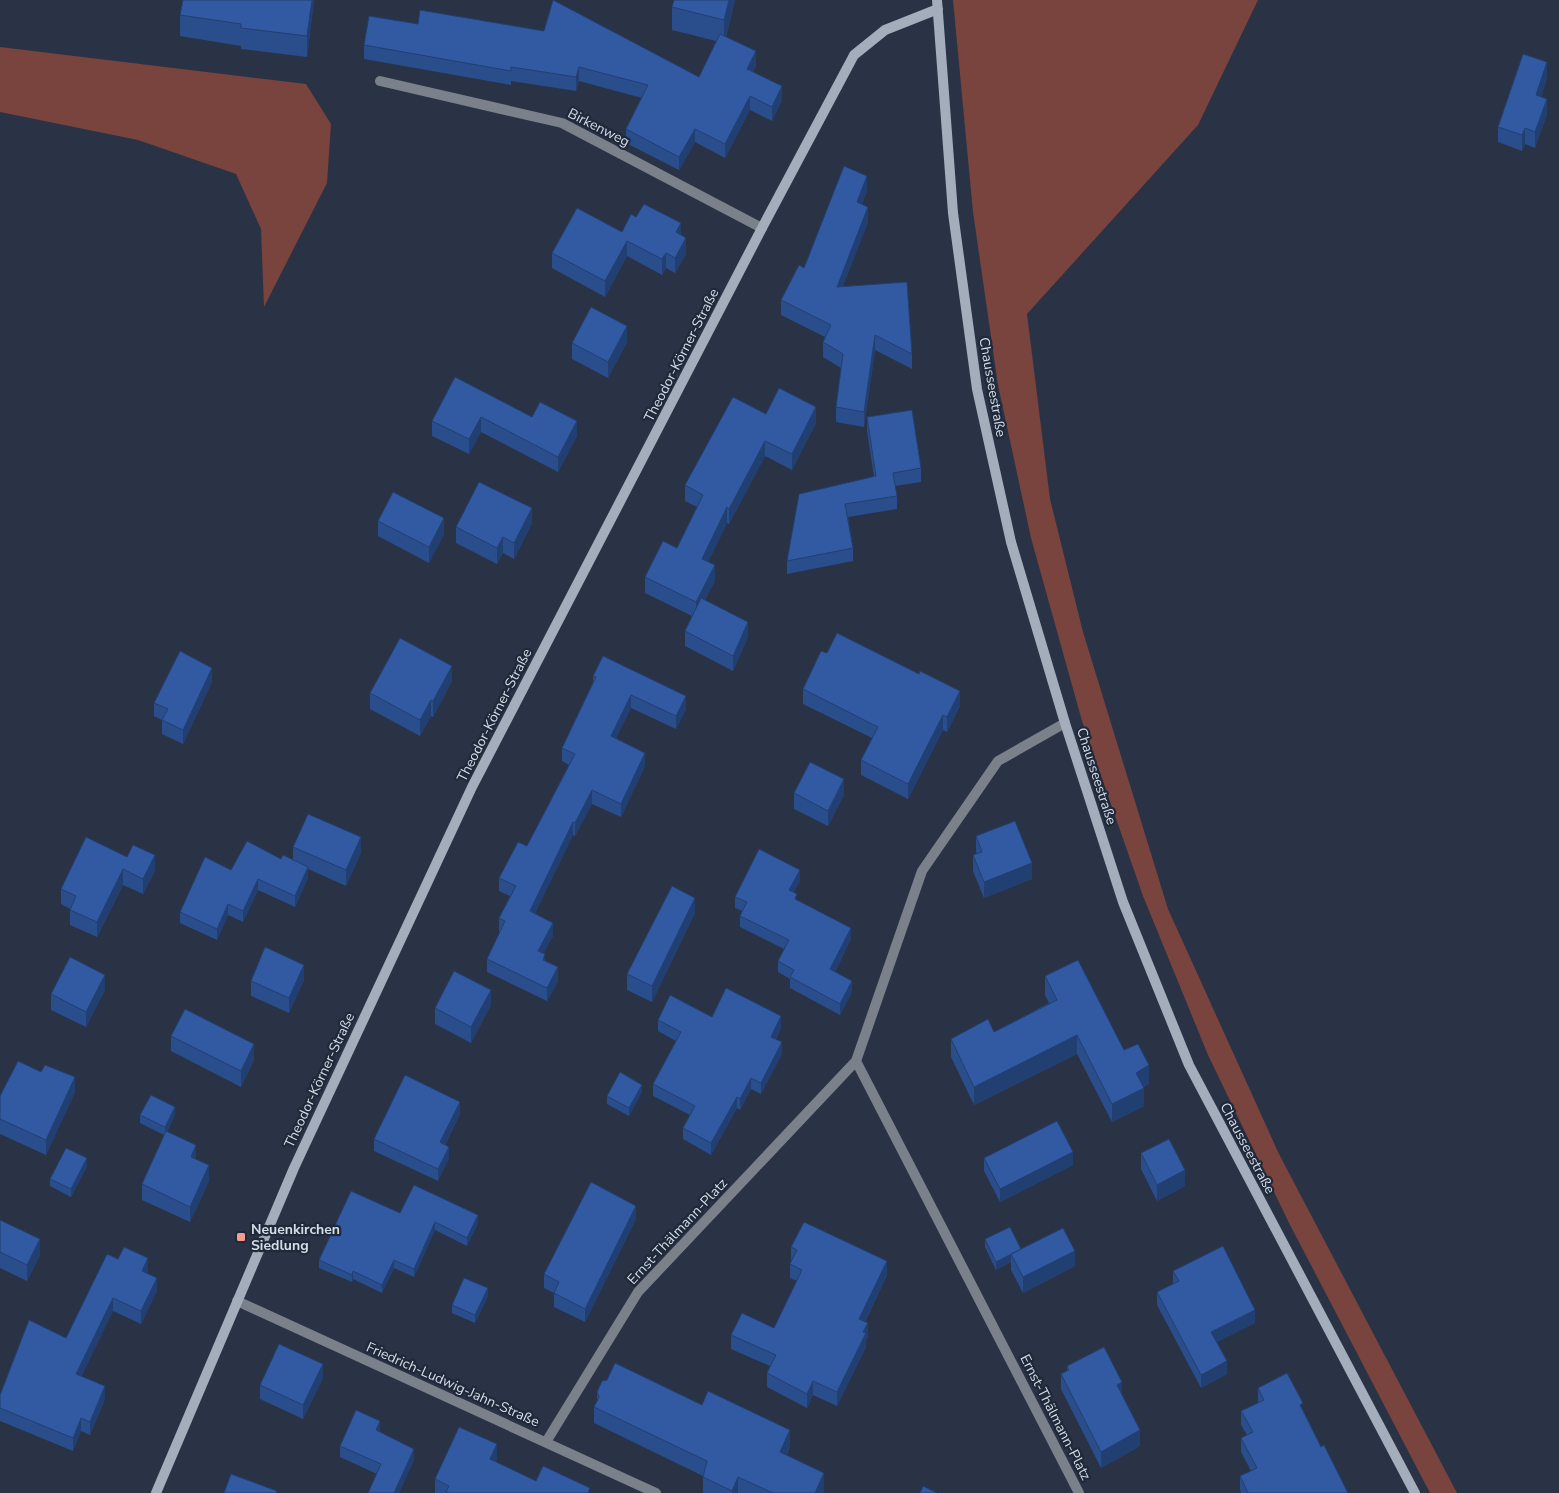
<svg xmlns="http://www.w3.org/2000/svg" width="1559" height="1493" font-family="'Nunito Sans',sans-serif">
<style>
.grass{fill:#79433e}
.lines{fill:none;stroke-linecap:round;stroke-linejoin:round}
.street{stroke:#7b818a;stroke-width:10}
.secondary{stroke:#a4adbb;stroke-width:10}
.wall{fill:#2a4d8b}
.shaded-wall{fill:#223f71}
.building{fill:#315aa2;stroke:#223f71}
.poi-dot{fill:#f59c92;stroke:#1f293a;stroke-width:2}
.labels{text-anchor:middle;stroke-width:4.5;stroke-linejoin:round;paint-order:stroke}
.street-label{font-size:14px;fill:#d6dde8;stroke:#1f293a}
.poi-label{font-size:14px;font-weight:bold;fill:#d6dde8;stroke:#1f293a;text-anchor:start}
</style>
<rect width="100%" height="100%" fill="#293345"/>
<path class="grass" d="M953,0H1258L1198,125L1027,314L1050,499L1083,632L1168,909L1279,1154L1457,1493H1430L1289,1223L1208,1055L1143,896L1082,721L1031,538L998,385L973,212Z
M0,47L306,84L331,124L327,183L264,307L261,229L236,174L138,140L0,112Z"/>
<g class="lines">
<path class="street" d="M380,81L562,123L762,228
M856,1061L1079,1493
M237,1301L656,1493
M546,1442L638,1292L856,1061L922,871L998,761L1065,723"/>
<path class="secondary" d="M937,0L953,213L977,389L1011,542L1065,723L1123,902L1189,1065L1415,1493
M156,1493L294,1168L472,787L762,228L854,55L885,30L938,9"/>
</g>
<path class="wall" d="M314,0L307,57L241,49V46L180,36V15Z
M735,0L726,37L756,65L753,72L782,100L772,121L750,110L725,158L695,142L679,170L626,143V129L642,98L579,81L576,91L511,81V85L364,59V45L699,77L716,41L672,30V7Z
M1547,78L1541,97L1547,114L1535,148L1525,144L1522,151L1498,142V127Z
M867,191L862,204L868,222L843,286L912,354V369L875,350L864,427L836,422V407L841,368L823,357V342L825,337L781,315V300L804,268Z
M636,217L681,235L686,254L675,273L666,268L662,275L627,256L605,297L552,268V253L622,232Z
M627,342L608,378L572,359V343Z
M455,377L532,417L577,436L558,472L481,432L469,454L432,436V421Z
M766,414L816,423L792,470L765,456L729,524L727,523L708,562L715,581L705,600L748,637L733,671L685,646V631L692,616L645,593V577L677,548L697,507L685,501V485Z
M867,417L921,468V482L895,486L897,496V509L848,517L853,548V561L787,574V561L874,476L867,431Z
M378,521L444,534L429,563L378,536Z
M532,523L514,559L503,553L497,564L456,543V527Z
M593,676L686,709L676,729L631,708L616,738L645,766L621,817L592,804L575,836L573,835L535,913L553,936L543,953L545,961L558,981L547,1001L487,972V959L500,932H499V918L510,896L499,891V878L527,846L569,765L562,761V748L593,682Z
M452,681L433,717L431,716L420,736L370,709V693Z
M212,682L183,744L162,734V720L154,716V703Z
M803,689L960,706L947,732L943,730L908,799L861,775V760L872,738L803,704Z
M794,793L844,795L828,826L794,809Z
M976,836L1032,879L984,898L973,871V855L977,854L976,852Z
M86,837L155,871L143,894L123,885L97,937L70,925V909L61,904V889Z
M293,847L361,853L346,886L308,869V878L295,907L258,890L243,922L228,915L217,940L180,923V912L231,870L281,859L293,860Z
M800,881L794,892L797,901L851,939L835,972L852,992L840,1015L790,988V979L778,972V961L784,949L740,927V916L742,911L735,908V897Z
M695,913L652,1002L627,990V974Z
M1045,976L1124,1050L1149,1084L1143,1087L1144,1106L1112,1122L1077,1054L974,1105L951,1057V1039L994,1032L1049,1003L1045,995Z
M304,980L289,1013L251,996V981Z
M105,990L86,1027L51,1010V994Z
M491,1005L471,1043L435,1024V1008Z
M712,1017L781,1028L776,1039L782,1054L761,1094L751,1089L740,1110L737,1108L711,1155L683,1139V1128L690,1115L653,1096V1084L676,1041L658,1031V1020Z
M171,1036L254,1060L241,1087L171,1051Z
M75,1092L46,1155L0,1134V1096Z
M642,1092L629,1116L607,1104V1096Z
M175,1114L167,1132L196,1159L209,1181L190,1222L142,1200V1184L164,1135L140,1123V1115Z
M460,1114L445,1145L449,1158L438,1181L374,1151V1139Z
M1141,1153L1185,1186L1157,1201L1141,1169Z
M984,1158L1073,1165L1000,1202L984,1171Z
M87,1166L71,1197L50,1186V1179Z
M400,1213L478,1223L467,1246L435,1230L414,1277L394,1268L382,1293L353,1279L352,1282L319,1268V1260Z
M636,1219L585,1322L554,1307V1293L544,1288V1274Z
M0,1220L40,1255L27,1281L0,1268Z
M985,1239L1021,1249L1075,1266L1023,1293L1011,1270V1262L996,1270L985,1247Z
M791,1247L887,1275L865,1322L868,1337L866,1340V1347L837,1406L813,1395L807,1408L767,1387V1373L770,1366L731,1349V1335L774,1328L797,1281L790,1278V1264L791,1261Z
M118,1259L148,1271L147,1273L157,1291L141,1324L113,1311L81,1377L105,1399L90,1435L81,1431L73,1451L0,1421V1395L66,1338Z
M1173,1271L1255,1323L1217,1342L1227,1374L1201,1388L1157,1305V1292L1173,1284Z
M488,1296L475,1323L452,1313V1305Z
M1067,1366L1122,1396L1140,1446L1101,1468L1061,1389V1374L1067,1370Z
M323,1378L303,1419L260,1399V1385Z
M1258,1388L1303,1410L1321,1447L1348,1493H1241L1240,1490V1476L1251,1471L1241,1452V1438L1247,1435L1241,1425V1411L1258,1403Z
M597,1392L702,1405L790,1446L787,1455L824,1490L823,1493H703V1476L594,1423V1407L597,1402Z
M380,1432L414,1460L399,1493H368L377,1474L340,1457V1446Z
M497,1459L495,1462L536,1481L590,1493H435V1479Z"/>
<path class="shaded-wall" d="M312,0H314L307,57V36Z
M729,0H735L724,43V20Z
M756,51V65L747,83V69Z
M1547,62V78L1536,111V95Z
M579,67V81L576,91V77Z
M782,86V100L772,121V107Z
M750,96V110L725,158V144Z
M1547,99V114L1535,148V132Z
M1525,128V144L1522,151V135Z
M695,129V142L679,170V157Z
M867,176V191L857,217V202Z
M868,207V222L837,302V287Z
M681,223V239L676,232Z
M686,238V254L675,273V258Z
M627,241V256L605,297V281Z
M666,253V268L662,275V259Z
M627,326V342L608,378V362Z
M875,335V350L864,427V412Z
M816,407V423L792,470V454Z
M481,417V432L469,454V439Z
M577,421V436L558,472V457Z
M765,441V456L729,524V509Z
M727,507V523L702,575V559Z
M532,508V523L514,559V543Z
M444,518V534L429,563V547Z
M503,537V553L497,564V548Z
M715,565V581L696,618V602Z
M748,622V637L733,671V656Z
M452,666V681L433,717V701Z
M212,668V682L183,744V730Z
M960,691V706L947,732V717Z
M631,695V708L611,749V736Z
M686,696V709L676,729V716Z
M431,700V716L420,736V720Z
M943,715V730L908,799V784Z
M645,753V766L621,817V804Z
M844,779V795L828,826V811Z
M592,790V804L575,836V823Z
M573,822V835L530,924V911Z
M361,837V853L346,886V870Z
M155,855V871L143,894V879Z
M1032,863V879L984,898V882Z
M308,867V878L295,907V896Z
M123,869V885L97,937V922Z
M800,870V881L789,901V890Z
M258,879V890L243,922V911Z
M695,898V913L652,1002V986Z
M228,904V915L217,940V929Z
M553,923V936L538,964V951Z
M851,928V939L830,981V969Z
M304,965V980L289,1013V998Z
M558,967V981L547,1001V988Z
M105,975V990L86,1027V1012Z
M852,981V992L840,1015V1004Z
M491,990V1005L471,1043V1027Z
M781,1016V1028L771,1048V1037Z
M1077,1035V1054L974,1105V1087Z
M782,1042V1054L761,1094V1083Z
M254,1044V1060L241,1087V1071Z
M1149,1065V1084L1136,1091V1073Z
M75,1077V1092L46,1155V1140Z
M751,1078V1089L740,1110V1099Z
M642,1085V1092L629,1116V1108Z
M1144,1088V1106L1112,1122V1104Z
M737,1097V1108L711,1155V1143Z
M460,1102V1114L440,1154V1142Z
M175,1107V1114L165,1135V1127Z
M196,1145V1160L191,1157Z
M449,1147V1158L438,1181V1169Z
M1073,1152V1165L1000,1202V1189Z
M87,1158V1166L71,1197V1189Z
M209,1165V1181L190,1222V1207Z
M1185,1170V1186L1157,1201V1185Z
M636,1206V1219L585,1322V1309Z
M478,1215V1223L467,1246V1238Z
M435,1222V1230L414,1277V1269Z
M40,1239V1255L27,1281V1265Z
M1075,1251V1266L1023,1293V1277Z
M1011,1255V1262L996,1270V1262Z
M148,1258V1271L142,1284V1271Z
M394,1260V1268L382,1293V1285Z
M887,1261V1275L859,1333V1319Z
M353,1271V1279L352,1282V1275Z
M157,1278V1291L141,1324V1311Z
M488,1288V1296L475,1323V1315Z
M113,1298V1311L76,1388V1374Z
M1255,1310V1323L1211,1345V1332Z
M868,1323V1337L866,1340V1347L837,1406V1392Z
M1227,1361V1374L1201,1388V1375Z
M323,1364V1378L303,1419V1405Z
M813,1381V1395L807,1408V1394Z
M1122,1382V1398L1117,1385Z
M105,1386V1399L90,1435V1422Z
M81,1418V1431L73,1451V1438Z
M380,1421V1432L376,1430Z
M790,1430V1446L780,1469V1452Z
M1140,1430V1446L1101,1468V1452Z
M497,1444V1459L490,1474V1459Z
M414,1449V1460L399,1493H394Z
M824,1473V1490L823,1493H815Z
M738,1477V1493H732V1491Z"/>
<path class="building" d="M183,0H312L307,36L241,28V24L180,15Z
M553,0L699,77L720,34L756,51L747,69L782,86L772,107L750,96L725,144L695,129L679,157L626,129L648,85L579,67L576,77L511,67V71L364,45L369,16L418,24L420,10L544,31Z
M674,0H729L724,20L672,7Z
M1523,54L1547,62L1536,95L1547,99L1535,132L1525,128L1522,135L1498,127Z
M844,166L867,176L857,202L868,207L837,287L907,282L912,354L875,335L864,412L836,407L843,354L823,342L831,325L781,300L799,265L804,268Z
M644,204L681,223L676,232L686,238L675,258L666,253L662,259L627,241L605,281L552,253L577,208L622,232L631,214L636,217Z
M591,307L627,326L608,362L572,343Z
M455,377L532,417L540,402L577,421L558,457L481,417L469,439L432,421Z
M779,388L816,407L792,454L765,441L729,509L727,507L702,559L715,565L696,602L645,577L663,541L677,548L703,495L685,485L733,397L766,414Z
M912,410L921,468L893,473L897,496L845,504L853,548L787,561L799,494L876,476L867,417Z
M479,482L532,508L514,543L503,537L497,548L456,527Z
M393,492L444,518L429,547L378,521Z
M701,598L748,622L733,656L685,631Z
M837,633L919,674L920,671L960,691L947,717L943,715L908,784L861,760L878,727L803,689L821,651L827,653Z
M400,638L452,666L433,701L431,700L420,720L370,693Z
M180,651L212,668L183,730L162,720L168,709L154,703Z
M603,656L686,696L676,716L631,695L611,736L645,753L621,804L592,790L575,823L573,822L530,911L553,923L538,951L545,954L543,960L558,967L547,988L487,959L505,921L499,918L516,886L499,878L518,842L527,846L575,754L562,748L596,677L593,676Z
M810,762L844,779L828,811L794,793Z
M308,814L361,837L346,870L293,847Z
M1015,821L1032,863L984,882L973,855L982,852L976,836Z
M86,837L127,857L133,845L155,855L143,879L123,869L97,922L70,910L76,896L61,889Z
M247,841L281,859L283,855L308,867L295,896L258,879L243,911L228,904L217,929L180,912L205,857L231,870Z
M759,849L800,870L789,890L797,894L795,899L851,928L830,969L852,981L840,1004L790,977L794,970L778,961L789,940L740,916L747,902L735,897Z
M672,886L695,898L652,986L627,974Z
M265,947L304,965L289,998L251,981Z
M70,957L105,975L86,1012L51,994Z
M1078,960L1124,1050L1138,1044L1149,1065L1136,1073L1144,1088L1112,1104L1077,1035L974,1087L951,1039L988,1019L994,1032L1057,1000L1045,976Z
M454,971L491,990L471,1027L435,1008Z
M726,988L781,1016L771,1037L782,1042L761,1083L751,1078L740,1099L737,1097L711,1143L683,1128L695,1106L653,1084L681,1032L658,1020L670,995L712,1017Z
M185,1009L254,1044L241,1071L171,1036Z
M18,1061L41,1072L45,1065L75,1077L46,1140L0,1119V1096Z
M620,1072L642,1085L629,1108L607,1096Z
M405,1075L460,1102L440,1142L449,1147L438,1169L374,1139Z
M151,1095L175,1107L165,1127L140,1115Z
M1057,1121L1073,1152L1000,1189L984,1158Z
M166,1131L196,1145L191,1157L209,1165L190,1207L142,1184Z
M1169,1139L1185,1170L1157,1185L1141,1153Z
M66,1148L87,1158L71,1189L50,1179Z
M591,1182L636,1206L585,1309L554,1293L559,1282L544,1274Z
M414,1185L478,1215L467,1238L435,1222L414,1269L394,1260L382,1285L353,1271L352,1275L319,1260L351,1191L400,1213Z
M0,1220L40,1239L27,1265L0,1252Z
M804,1222L887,1261L859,1319L868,1323L863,1332L866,1333L837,1392L813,1381L807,1394L767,1373L776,1355L731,1335L742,1313L774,1328L802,1270L790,1264L797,1250L791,1247Z
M1010,1227L1021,1249L996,1262L985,1239Z
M1063,1228L1075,1251L1023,1277L1011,1254Z
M1223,1246L1255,1310L1211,1332L1227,1361L1201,1375L1157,1292L1179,1281L1173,1271Z
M124,1247L148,1258L142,1271L157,1278L141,1311L113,1298L76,1374L105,1386L90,1422L81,1418L73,1438L0,1408V1395L29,1320L66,1338L107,1254L118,1259Z
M464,1278L488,1288L475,1315L452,1305Z
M279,1344L323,1364L303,1405L260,1385Z
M1104,1347L1122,1382L1117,1385L1140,1430L1101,1452L1061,1374L1069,1370L1067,1366Z
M615,1363L702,1405L708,1391L790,1430L780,1452L824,1473L815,1493H773L738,1477L732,1491L703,1477L707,1461L594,1407L599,1397L597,1392L602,1381L607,1380Z
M1287,1373L1303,1403L1300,1405L1321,1447L1324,1445L1348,1493H1248L1240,1476L1257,1468L1241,1438L1253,1432L1241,1411L1264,1400L1258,1388Z
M356,1410L380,1421L376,1430L414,1449L394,1493H368L381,1464L340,1446Z
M459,1427L497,1444L490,1459L536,1481L543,1466L590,1488L588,1493H449L446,1492L449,1486L435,1479Z
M231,1474L277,1491L276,1493H224Z
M923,1486L937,1493H920Z"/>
<rect class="poi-dot" x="236" y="1232" width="10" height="10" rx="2.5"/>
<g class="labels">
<g class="street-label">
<text transform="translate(599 127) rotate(27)" y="5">Birkenweg</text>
<text transform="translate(681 355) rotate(-63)" y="5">Theodor-Körner-Straße</text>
<text transform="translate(993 387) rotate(80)" y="5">Chausseestraße</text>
<text transform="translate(494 715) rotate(-63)" y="5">Theodor-Körner-Straße</text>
<text transform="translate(1097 776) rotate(72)" y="5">Chausseestraße</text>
<text transform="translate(319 1080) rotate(-65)" y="5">Theodor-Körner-Straße</text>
<text transform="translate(1248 1148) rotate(62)" y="5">Chausseestraße</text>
<text transform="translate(677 1231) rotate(-47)" y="5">Ernst-Thälmann-Platz</text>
<text transform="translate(453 1384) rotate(24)" y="5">Friedrich-Ludwig-Jahn-Straße</text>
<text transform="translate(1056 1417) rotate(63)" y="5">Ernst-Thälmann-Platz</text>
</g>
<g class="poi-label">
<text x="251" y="1234">Neuenkirchen<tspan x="251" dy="16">Siedlung</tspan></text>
</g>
</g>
</svg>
